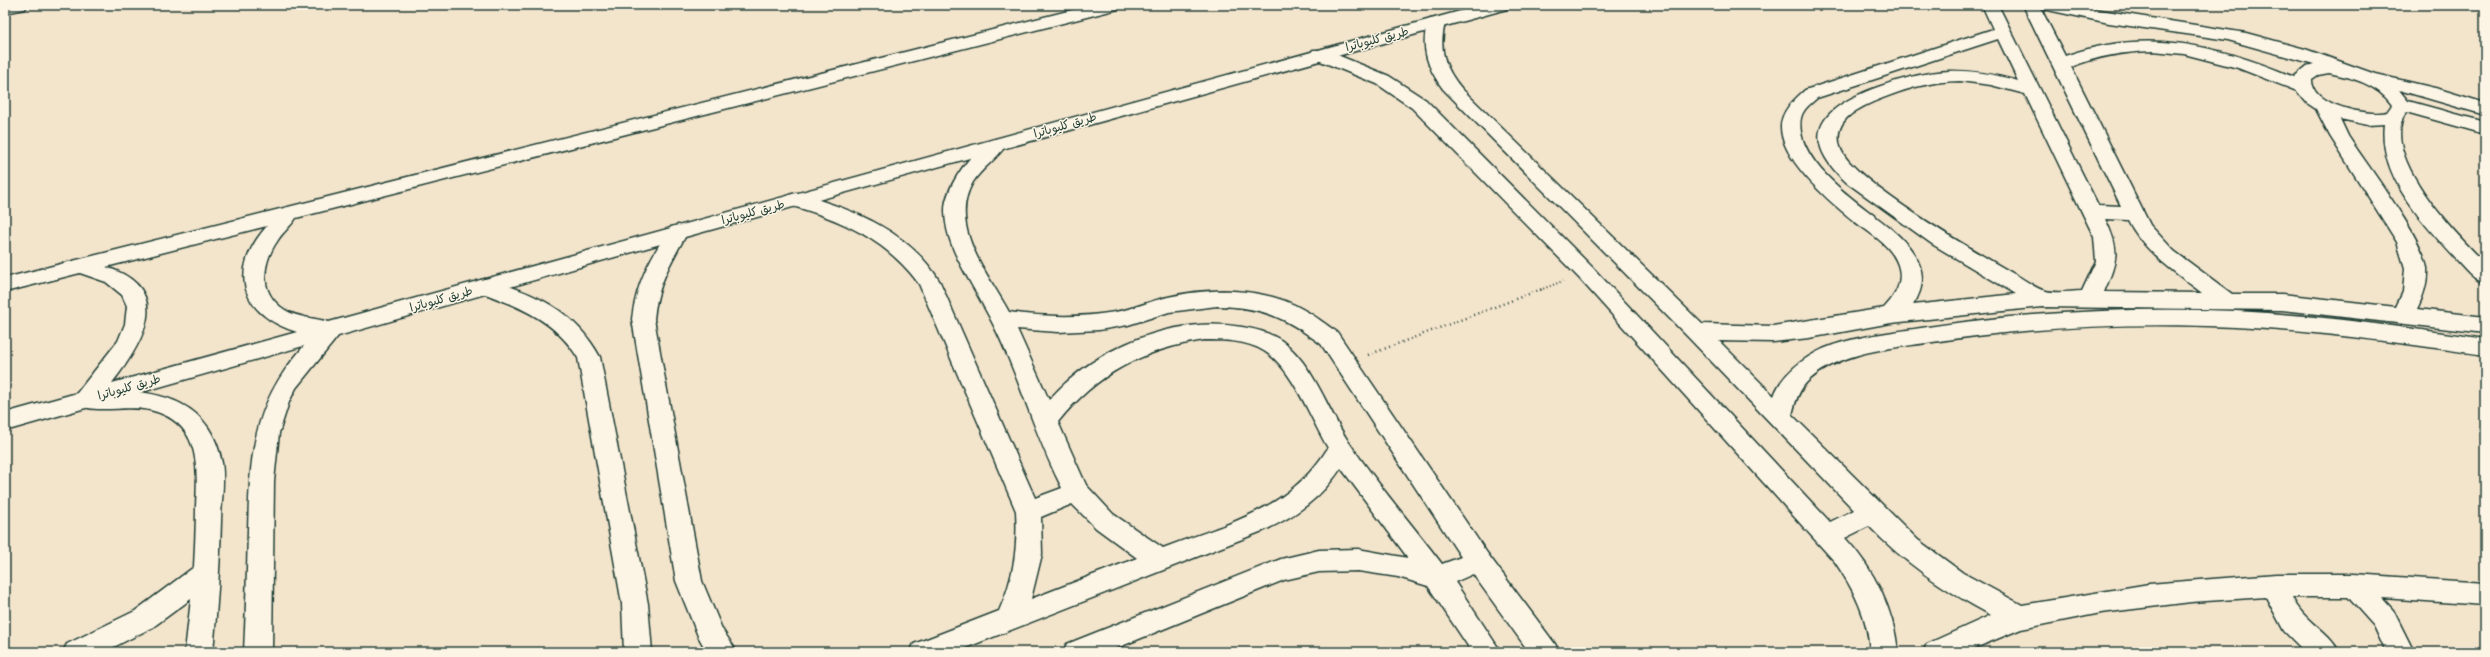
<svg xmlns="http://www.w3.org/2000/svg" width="2490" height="657" font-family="'Balsamiq Sans','Playpen Sans Arabic',sans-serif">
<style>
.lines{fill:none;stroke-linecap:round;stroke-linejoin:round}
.street-casing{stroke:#1f3d34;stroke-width:3}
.secondary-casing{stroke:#1f3d34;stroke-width:3}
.path-far1{stroke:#1f3d34;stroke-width:2;stroke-dasharray:1 2.5;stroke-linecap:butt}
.path{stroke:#1f3d34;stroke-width:2.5;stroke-dasharray:1 3.5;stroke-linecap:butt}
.street{fill:#fcf5e5;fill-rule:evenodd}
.secondary{fill:#fcf5e5;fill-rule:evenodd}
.labels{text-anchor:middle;stroke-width:3;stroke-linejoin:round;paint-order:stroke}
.street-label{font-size:12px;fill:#1f3d34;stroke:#fcf5e5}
</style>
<rect width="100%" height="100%" fill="#f3e4cc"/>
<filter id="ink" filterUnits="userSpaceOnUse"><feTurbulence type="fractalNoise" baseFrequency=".025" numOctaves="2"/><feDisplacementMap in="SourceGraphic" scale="8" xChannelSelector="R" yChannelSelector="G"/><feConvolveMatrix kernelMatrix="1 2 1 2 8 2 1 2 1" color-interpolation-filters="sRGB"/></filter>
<g filter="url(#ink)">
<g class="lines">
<defs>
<path id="street" d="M1982,5H1998L2098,205L2121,206L2023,5H2039L2065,56C2145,27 2218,45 2294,77L2307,66L2314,64L2228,40L2109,23L2043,9L2041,5H2068L2246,33L2305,49L2375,74L2439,89L2485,103V115L2399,90L2408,101L2485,122V134L2406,112C2378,156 2457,235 2485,263V283C2473,280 2464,267 2455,258C2423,223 2378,176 2384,124L2368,125L2340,119L2348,136C2367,165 2423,238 2427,268C2428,283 2423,297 2417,309L2485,317V333L2282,310L2042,307L1891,323L1809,338L1773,342L1719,341L1774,396C1781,375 1803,358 1823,349C1854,336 1889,333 1921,328C2024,312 2130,307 2235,311C2318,315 2402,327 2485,339V355C2402,343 2319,331 2235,327C2133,322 2027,327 1926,343C1886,349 1841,352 1809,380C1799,389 1795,402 1792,415L1918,540L1963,573L2022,605L2149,584L2276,574H2354L2485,583V605L2382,598L2393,610L2414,652H2386L2374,626L2348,597H2292C2303,622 2329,631 2339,652H2305L2284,631L2266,597L2191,602L2101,613L2021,629L1965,652H1923L1927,644L1991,615C1946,591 1904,563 1869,526L1845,538C1874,569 1894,610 1898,652H1870C1868,617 1854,590 1835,562L1579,278L1412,108L1377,84L1313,58L1310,54L1313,50H1325L1389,76L1426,100L1593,268L1830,522L1854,510L1688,337L1443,89C1427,67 1421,49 1427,23L1430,19H1442L1445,23C1438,50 1445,69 1462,89L1702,324L1773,326L1884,308C1897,295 1905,278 1896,260C1888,243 1868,232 1854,221C1830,202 1781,160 1781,127C1781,111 1794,100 1805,90L1993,29ZM1998,39L2018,81C1996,75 1973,70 1949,71C1925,72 1901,79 1878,87C1825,106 1794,134 1846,182L1932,244L2016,294L1913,305C1946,256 1879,222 1849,196C1831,181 1809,161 1802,137C1800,129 1799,118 1804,111C1807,106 1813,102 1817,98ZM2153,51L2184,54L2238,68L2297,91L2307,103L2316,109L2330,136L2397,242L2405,268L2403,292L2396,307L2282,294H2232L2174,251L2150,225L2071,67C2098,56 2123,52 2153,51ZM2329,73C2353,78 2377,84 2392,105L2387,112C2368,117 2310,105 2312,79L2318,75ZM1960,81L1991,85L2025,94L2094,237L2096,261L2082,291C2071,291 2057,294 2046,291C2036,289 2024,279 2014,274C1981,255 1849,180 1840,147C1833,122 1853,111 1873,102C1901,90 1930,81 1960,81ZM2105,219L2128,220C2144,252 2175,272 2202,293L2104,292C2117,260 2121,251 2105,219Z
M996,139L1003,141L1006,145C997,159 982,168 973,182C947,226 989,275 1009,312C1044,317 1080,318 1115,312C1133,309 1150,301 1168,297C1212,287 1264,287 1304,310C1316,316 1326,325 1337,332L1487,553L1555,644L1559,652H1529L1473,574L1455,582L1501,652H1472L1428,586L1398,577L1358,571L1319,572L1284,580L1107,652H1063L1067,644L1281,559L1319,550L1358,549L1408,558L1341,468C1321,498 1297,515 1265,530L955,652H910L914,644L999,611C1014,578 1018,547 1016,511L919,284C887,240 841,219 789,205L786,200L789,195L796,193C852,209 909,230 940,282L1035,498L1062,488C1039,444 1025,396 1005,350C999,336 992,321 984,307C968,276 945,246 945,210C945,187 974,145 996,139ZM1217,306C1262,307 1285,317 1321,344L1461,557L1442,564C1411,523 1377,484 1348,441C1327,409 1314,365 1282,341C1271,333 1255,329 1242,327C1172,315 1095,348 1049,400L1017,329L1058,332L1099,330L1128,325L1169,312ZM1204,340C1224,340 1246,340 1264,351C1292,367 1311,420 1328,448C1289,511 1228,523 1163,548L1113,514L1086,485L1058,422C1096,374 1144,349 1204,340ZM1072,504L1096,528L1137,558L1031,599L1042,554L1041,517Z
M678,225L685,227L688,232C671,261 657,285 654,319L702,581L722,629L737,652H707L698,636L676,581L632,319C636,283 651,256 671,227Z
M485,279C535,293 574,310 600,357L648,604L652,652H624L622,604L578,358C555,320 518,306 477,291L474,286L477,281Z
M332,322L340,324L343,330L296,388L289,402L279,433L274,481L272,652H244C246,612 247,571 248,531C250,460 251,408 299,352C308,341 318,326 332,322Z
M109,390C162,391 211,402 222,463C225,481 221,503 221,521C220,565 217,608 213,652H185L191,599L153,627L104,652H63L67,644L135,611L194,567C195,547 196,526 196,506C198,464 200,422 150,410C127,405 102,413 80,406L76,400L80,394Z"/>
<path id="secondary" d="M5,5H27L25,9L5,13Z
M1092,5H1120L1118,9L296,218C291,226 283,232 278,240C262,263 258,293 285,310C298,318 315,318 329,322L1482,5H1509L1507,9L685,237L5,431V413L77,393L118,341L125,324L127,306L122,295L106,282L80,273L5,292V278ZM267,226C228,270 240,315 297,332L112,383C144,342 175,289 106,267Z"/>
</defs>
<use href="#street" class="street-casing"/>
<use href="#secondary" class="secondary-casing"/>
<path class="path-far1" d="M1540,290L1563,281"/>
<path class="path" d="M1368,355L1542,289"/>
<use href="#street" class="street"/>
<use href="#secondary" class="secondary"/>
</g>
</g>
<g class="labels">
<g class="street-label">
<text transform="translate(1377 39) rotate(-15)" y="4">طريق كليوباترا</text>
<text transform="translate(1065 125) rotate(-16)" y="4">طريق كليوباترا</text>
<text transform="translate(753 212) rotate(-15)" y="4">طريق كليوباترا</text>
<text transform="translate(441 299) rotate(-16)" y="4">طريق كليوباترا</text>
<text transform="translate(129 387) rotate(-16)" y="4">طريق كليوباترا</text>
</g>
</g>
<rect width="2490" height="657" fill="none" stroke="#fcf5e5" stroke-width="20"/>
<rect x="10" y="10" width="2470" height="637" fill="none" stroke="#1f3d34" stroke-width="1.5" filter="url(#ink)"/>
</svg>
